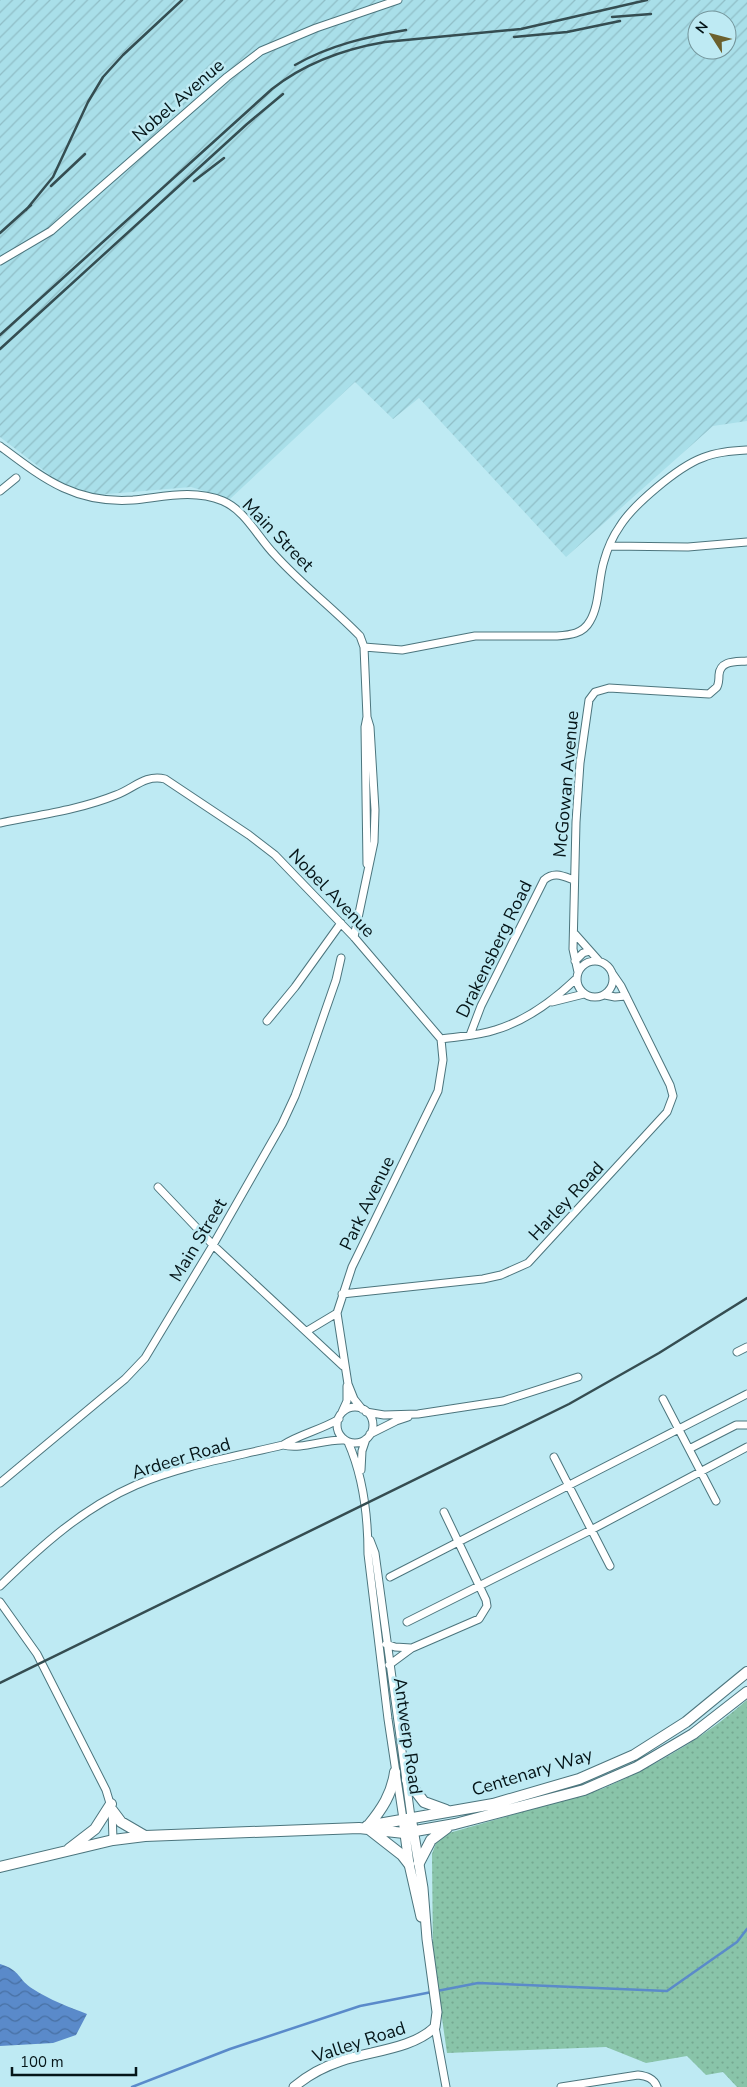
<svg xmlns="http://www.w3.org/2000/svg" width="747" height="2087" font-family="'Nunito Sans',sans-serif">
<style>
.industrial{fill:url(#industrial-furrows);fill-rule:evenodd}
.grass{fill:url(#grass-dots)}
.water{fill:url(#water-waves)}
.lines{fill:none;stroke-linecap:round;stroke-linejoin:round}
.stream{stroke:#5a8aca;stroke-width:2.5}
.minor-casing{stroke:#4c757d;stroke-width:9}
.tertiary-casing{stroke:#4c757d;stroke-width:11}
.secondary-casing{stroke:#4c757d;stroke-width:12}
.minor{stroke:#fff;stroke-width:7}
.tertiary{stroke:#fff;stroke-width:9}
.secondary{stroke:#fff;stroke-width:10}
.rail{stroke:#354d51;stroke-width:2.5}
.labels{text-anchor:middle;stroke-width:5;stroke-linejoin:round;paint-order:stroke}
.street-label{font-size:18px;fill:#051518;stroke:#beeaf3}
</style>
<defs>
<pattern id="industrial-furrows" width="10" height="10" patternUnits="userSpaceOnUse" patternTransform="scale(1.25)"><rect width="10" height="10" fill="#a9dfe9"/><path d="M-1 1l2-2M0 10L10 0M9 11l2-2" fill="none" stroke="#90bec7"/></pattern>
<pattern id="grass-dots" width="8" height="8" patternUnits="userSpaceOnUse" patternTransform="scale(1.25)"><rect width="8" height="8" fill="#89c4a9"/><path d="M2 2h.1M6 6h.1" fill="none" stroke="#75a891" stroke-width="1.8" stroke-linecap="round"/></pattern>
<pattern id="water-waves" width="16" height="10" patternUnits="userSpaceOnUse" patternTransform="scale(1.25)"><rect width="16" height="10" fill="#5a8aca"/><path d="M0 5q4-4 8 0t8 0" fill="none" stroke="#4870a3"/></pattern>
</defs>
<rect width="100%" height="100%" fill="#beeaf3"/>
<path class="industrial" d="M0,0H747V421L713,426L566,557L419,398L393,419L355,382L230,499L191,487L96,495L64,486L0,437ZM697,20H727V50H697Z"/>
<path class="grass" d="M747,1700V2087H737L723,2072L706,2075L687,2056L646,2063L606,2047L447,2053L433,1956L432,1854L436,1843L449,1833L602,1789C655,1766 704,1738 747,1700Z"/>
<path class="water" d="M0,1964C21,1970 18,1980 33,1989C50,2000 69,2007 87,2014L76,2035L53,2043L0,2046Z"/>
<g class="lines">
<path class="stream" d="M132,2087L230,2049L360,2006L478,1983L667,1991L737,1942L747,1929"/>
<defs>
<path id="minor" d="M0,261L51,231L227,77L261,51L316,28L398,0
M0,446C44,479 75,504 133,500C164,497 193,489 223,501C246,511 258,538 275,555C301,584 333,608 360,636L364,647L367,717L370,727L375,810L374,842L354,937
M0,491L16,478
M610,546L688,547L747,542
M364,647L402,650L475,636H557C570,635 583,634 590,621C600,604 598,580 604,561C607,550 613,536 620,526C633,505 678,467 702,458C716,452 732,451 747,450
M367,717L365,727L367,864
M0,823C38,815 79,810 116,795C133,789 145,774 165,779L249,835L275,855L354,937L441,1039
M575,934L599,961
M577 979a18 18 0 1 1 36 0a18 18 0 1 1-36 0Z
M575,961L583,953L590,951
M578,972L573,949L576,822L580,763L589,700L595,692L609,688L709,694L717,687C719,683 719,680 719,675C720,660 736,662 747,661
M605,995L615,997L626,996
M552,1002L584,994
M267,1021L295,987L341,923
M470,1035L481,1006L544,880C554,871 563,876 574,880
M441,1039C459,1036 478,1036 495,1030C526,1021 554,1000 577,978
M158,1187L213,1245L343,1366
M342,1294L483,1279L501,1275L528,1263L667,1112L673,1096L670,1085L621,986L612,973
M307,1331L337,1313
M737,1352L747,1347
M663,1399L716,1501
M337 1425a18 18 0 1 1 36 0a18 18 0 1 1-36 0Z
M362,1409L354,1399L348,1384L337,1313L352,1267L438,1091L443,1060L441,1039
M342,1412L347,1401V1386
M366,1412L384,1415L418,1414L503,1401L578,1377
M370,1434L396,1421L408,1417
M348,1442C363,1476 368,1516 368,1554L388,1719L403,1819
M283,1445C302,1450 324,1439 344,1440
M689,1449L736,1425H747
M554,1457L610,1566
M361,1470L362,1451L366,1439
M0,1483L125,1379L145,1358L213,1245L282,1124L295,1096L312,1049L336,980L341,958
M370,1540L375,1553L411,1817
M390,1577L747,1394
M0,1586C41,1546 83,1508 136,1485C183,1465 234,1457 283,1445C300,1434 321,1430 339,1419
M0,1602L37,1654L106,1790L112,1810L113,1840
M407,1622L591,1530L747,1447
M386,1644L395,1647L411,1648
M389,1665L412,1648L479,1619L487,1606L486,1600L444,1512
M435,2027L446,2087
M561,2087L638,2075C646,2076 654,2078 657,2087"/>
<path id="tertiary" d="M403,1819L409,1864L421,1917
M294,2087C308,2075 323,2067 341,2061C370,2051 413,2049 435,2027L437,2012L427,1939L423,1888L411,1817"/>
<path id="secondary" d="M407,1780L424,1802L446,1810
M112,1810L121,1822L145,1836
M367,1826L493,1804L579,1779L634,1755L686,1722L747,1672
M368,1826C382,1809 392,1794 395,1772
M370,1830L402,1855L409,1864
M69,1849L95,1829L111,1804
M419,1863L431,1840L447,1828
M0,1867L113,1840L145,1836L359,1828L404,1833L455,1824L584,1790L637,1767L693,1734L747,1692"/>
</defs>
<use href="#minor" class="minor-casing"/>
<use href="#tertiary" class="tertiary-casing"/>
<use href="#secondary" class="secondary-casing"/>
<use href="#minor" class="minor"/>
<use href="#tertiary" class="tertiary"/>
<use href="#secondary" class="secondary"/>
<path class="rail" d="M612,17L651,14
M514,37L567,32L620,21
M295,65C330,45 366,37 406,30
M194,181L224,158
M51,186L85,154
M26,210L53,177L88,102L103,77L123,55L182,0
M0,233L31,205
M0,335L272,89C305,63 344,49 385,42L521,29L647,0
M0,349L247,124L283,94
M0,1683L569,1404L659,1353L747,1298"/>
</g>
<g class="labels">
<g class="street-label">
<text transform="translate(178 100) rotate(-41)" y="6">Nobel Avenue</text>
<text transform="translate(278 535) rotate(46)" y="6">Main Street</text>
<text transform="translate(566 784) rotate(-85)" y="6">McGowan Avenue</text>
<text transform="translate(332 893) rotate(46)" y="6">Nobel Avenue</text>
<text transform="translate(494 949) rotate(-64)" y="6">Drakensberg Road</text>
<text transform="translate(566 1201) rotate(-47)" y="6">Harley Road</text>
<text transform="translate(367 1203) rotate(-64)" y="6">Park Avenue</text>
<text transform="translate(198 1240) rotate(-59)" y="6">Main Street</text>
<text transform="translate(181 1458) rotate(-17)" y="6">Ardeer Road</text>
<text transform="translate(408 1736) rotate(82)" y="6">Antwerp Road</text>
<text transform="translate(532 1772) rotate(-17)" y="6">Centenary Way</text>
<text transform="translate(359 2042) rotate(-18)" y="6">Valley Road</text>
</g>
</g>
<g transform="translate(712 35) rotate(306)"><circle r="24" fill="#beeaf3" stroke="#74959b"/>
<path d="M0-4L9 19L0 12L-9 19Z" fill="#6c602d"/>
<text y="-8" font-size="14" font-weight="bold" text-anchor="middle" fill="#051518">N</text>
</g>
<path d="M12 2067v8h124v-8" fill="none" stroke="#051518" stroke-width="2.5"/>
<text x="20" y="2067" font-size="15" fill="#051518" stroke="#beeaf3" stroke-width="4" paint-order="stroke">100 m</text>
</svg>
